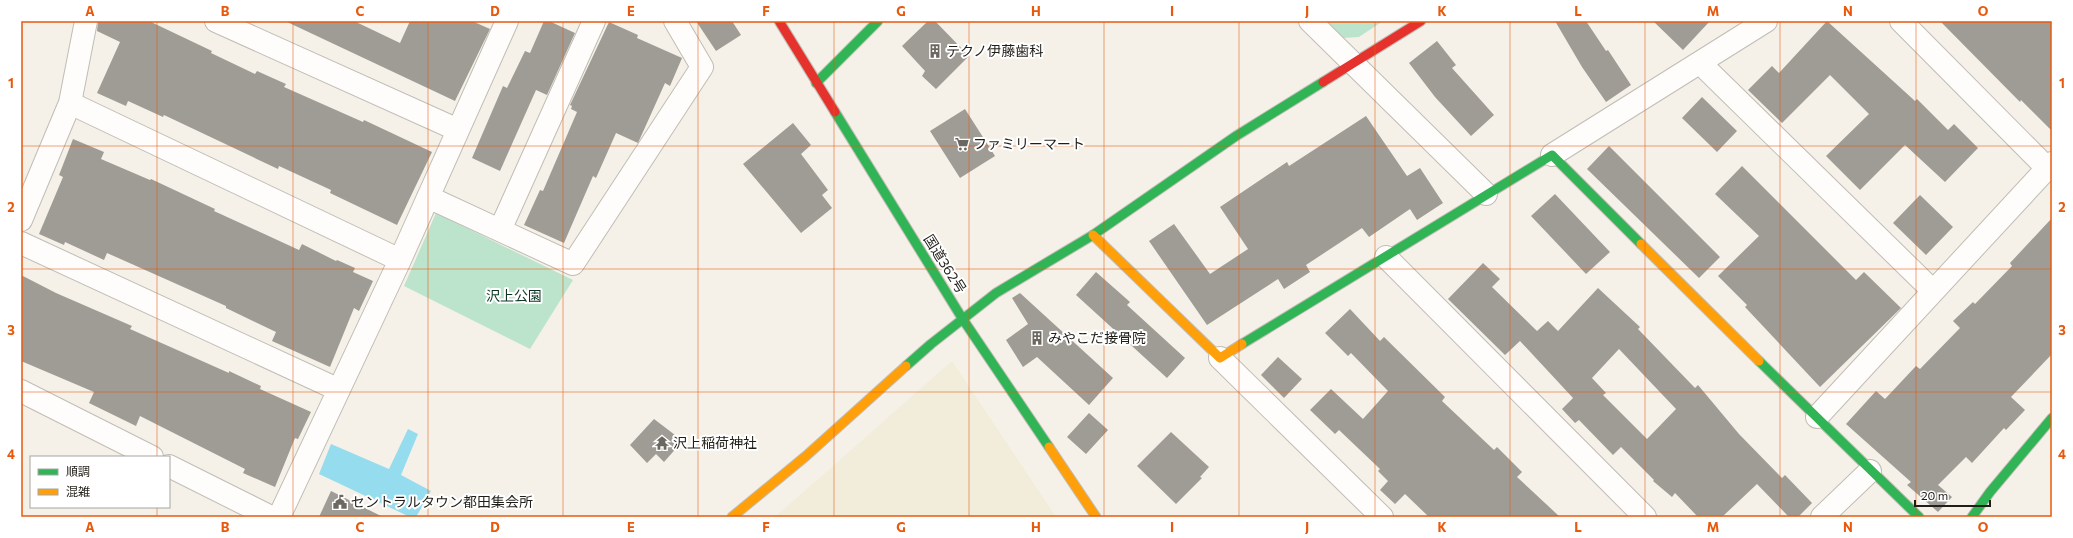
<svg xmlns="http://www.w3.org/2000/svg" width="2073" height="538" font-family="Commissioner,'Noto Sans JP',sans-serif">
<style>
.built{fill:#f2ecda}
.green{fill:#bce4cd}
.water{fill:#95dcee}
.building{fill:#9f9c96;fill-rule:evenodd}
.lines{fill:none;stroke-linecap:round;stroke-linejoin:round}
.street-casing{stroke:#c0bdb5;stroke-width:24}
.fast-casing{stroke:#c0bdb5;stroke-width:11}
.slow-casing{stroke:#c0bdb5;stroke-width:11}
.jam-casing{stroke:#c0bdb5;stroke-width:11}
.street{stroke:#fefdfc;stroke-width:22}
.fast{stroke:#30b455;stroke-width:9}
.slow{stroke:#ff9f0a;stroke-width:9}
.jam{stroke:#e5322d;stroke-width:9}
.grid{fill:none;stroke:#e8590c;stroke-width:1;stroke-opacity:0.55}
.labels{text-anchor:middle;stroke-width:4;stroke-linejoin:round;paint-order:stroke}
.poi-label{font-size:14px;fill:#201e18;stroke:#fff;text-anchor:start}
.street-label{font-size:14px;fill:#201e18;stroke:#fff}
.park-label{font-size:14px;fill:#0a3424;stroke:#fff}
.neatline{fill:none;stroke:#e8590c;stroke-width:1.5}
.grid-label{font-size:13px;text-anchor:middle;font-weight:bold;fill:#e8590c}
</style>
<rect width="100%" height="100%" fill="#f5f1e8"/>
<path class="built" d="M952,361L1056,517H775Z"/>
<path class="green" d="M1326,21H1383L1359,37L1343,38Z
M436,213L573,280L530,349L404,286Z"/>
<path class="water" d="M408,429L418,434L401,475L431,491L416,517H410L319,474L331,444L389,469Z"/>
<path class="building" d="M98,21H149L212,51L211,53L255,74L257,71L286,84L284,87L363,122L364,120L432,152L397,225L330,193L331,190L279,166L278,169L164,115L163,117L128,101L126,106L97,93L120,42L97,31Z
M285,21H354L400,43L410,21H472L490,29L455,101Z
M544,21H549L575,33L547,95L536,90L500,171L472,158L503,86L507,88L525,51L530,53Z
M696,21H732L741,35L716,51Z
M928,21H935L969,56L936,89L922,76L925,71L902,46Z
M1555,21H1586L1606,51L1608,50L1631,85L1606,102L1582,67Z
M1653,21H1710L1683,50Z
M1827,21L1915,101L1917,99L1948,130L1954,124L1978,148L1945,182L1905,145L1860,190L1826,156L1869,114L1830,75L1782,123L1748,90L1772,66L1779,73Z
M1940,21H2052V131L2021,100L2020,102Z
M609,22L638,35L637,38L682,58L670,86L665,83L638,143L616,133L596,178L593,176L564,243L524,225L540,190L543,191L577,112L571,109L572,106L570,105Z
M1437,41L1456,65L1452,68L1494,115L1471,136L1435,97L1409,63Z
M1702,97L1737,131L1717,152L1682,118Z
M965,109L995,156L960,178L930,131Z
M1366,116L1407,176L1420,168L1443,203L1417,220L1410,209L1369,237L1362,228L1306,265L1310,272L1284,289L1278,279L1207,325L1149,241L1174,224L1210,274L1248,249L1220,207L1287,162L1289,166Z
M793,123L811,145L801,154L828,190L822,195L832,208L801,233L743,164Z
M73,139L104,152L101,159L150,180L151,179L215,209L214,211L299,250L302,244L336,261L337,260L355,268L353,272L373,281L359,311L354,308L330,367L272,341L276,332L226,308V306L107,253L104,260L65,242L64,245L39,234L63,177L59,175Z
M1609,146L1720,257L1699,278L1587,169Z
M1742,166L1856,280L1864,272L1901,308L1820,387L1745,307L1747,305L1718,276L1759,236L1715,194Z
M1555,194L1610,252L1586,274L1531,216Z
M1920,195L1953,227L1926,255L1893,223Z
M2052,218V354L2011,397L2025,410L2006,430L2004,428L1972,463L1966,457L1938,485L1952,497L1938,512L1907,485L1911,482L1846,424L1876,391L1885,399L1916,366L1920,369L1960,328L1953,321L1973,302L1975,304L2012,266L2010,263Z
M1483,263L1500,279L1492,287L1537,331L1548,321L1558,331L1598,288L1640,327L1638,329L1695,388L1698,385L1739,434L1782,478L1785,475L1812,503L1798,517H1789L1757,484L1722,517H1698L1675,493L1672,497L1653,481L1654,480L1621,447L1613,455L1579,420L1575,423L1562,409L1573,398L1520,341L1505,355L1448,299ZM1619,349L1676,409L1647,439L1603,395L1606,393L1592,378Z
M1096,272L1130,302L1127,305L1185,358L1167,378L1076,295Z
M21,275L56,293L132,326L130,329L229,373V371L261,386L260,389L311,412L298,439L295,438L275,487L243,473L245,469L140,416L136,426L89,403L94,392L21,361Z
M1020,293L1113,378L1089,405L1037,357L1023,367L1006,340L1028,324L1012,298Z
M1350,309L1380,341L1384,337L1445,397L1442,401L1494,450L1497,447L1522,472L1517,477L1560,517H1429L1405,494L1395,504L1380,490L1388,481L1378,471L1380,469L1339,430L1335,434L1310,410L1331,389L1363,419L1388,391L1351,353L1348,356L1325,333Z
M1278,357L1302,379L1284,398L1261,375Z
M1089,413L1108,430L1086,454L1067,437Z
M654,419L675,435L673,437L680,444L664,462L656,454L647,463L630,445Z
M1171,432L1209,467L1200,477L1202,478L1176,504L1137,466Z
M331,491L383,517H319Z"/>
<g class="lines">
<defs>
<path id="street" d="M216,21L458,130
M1310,21L1486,194
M1901,21L2047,168
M1700,63L1933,291
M70,103L400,260
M1552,155L1766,21
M428,197L573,264L702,67L675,21
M21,220L70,103L86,21
M500,230L594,21
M21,243L339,390
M1386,257L1645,517
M1220,358L1382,517
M21,391L152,457
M1817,417L2052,163
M169,466L271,517
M279,517L400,260L507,21
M1822,517L1870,471"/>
<path id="fast" d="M816,83L878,21
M835,112L962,318L1049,447
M1242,344L1552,155L1641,244
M1759,361L1919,517
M906,366L931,344L996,293L1093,235L1236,136L1323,82
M1972,517L1990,492L2052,418"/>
<path id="slow" d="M1093,235L1220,358L1242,344
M1641,244L1759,361
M1049,447L1096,517
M732,517L806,456L906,366"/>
<path id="jam" d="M779,21L835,112
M1323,82L1421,21"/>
</defs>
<use href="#street" class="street-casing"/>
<use href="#fast" class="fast-casing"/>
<use href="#slow" class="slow-casing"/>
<use href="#jam" class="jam-casing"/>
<use href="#street" class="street"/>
<use href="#fast" class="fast"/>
<use href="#slow" class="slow"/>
<use href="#jam" class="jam"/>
</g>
<path class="grid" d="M157,21V457M293,21V517M428,21V517M563,21V517M698,21V517M834,21V517M969,21V517M1104,21V517M1239,21V517M1375,21V517M1510,21V517M1645,21V517M1780,21V517M1916,21V517M21,146H2052M21,269H2052M21,392H2052M157,507V517"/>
<defs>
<symbol id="building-bare" viewBox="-9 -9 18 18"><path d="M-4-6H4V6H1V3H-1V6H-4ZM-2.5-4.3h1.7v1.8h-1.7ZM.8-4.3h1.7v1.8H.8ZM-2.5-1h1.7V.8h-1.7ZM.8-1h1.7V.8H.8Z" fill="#6b6861" stroke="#fff" stroke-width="2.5" paint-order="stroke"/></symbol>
<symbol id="supermarket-bare" viewBox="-9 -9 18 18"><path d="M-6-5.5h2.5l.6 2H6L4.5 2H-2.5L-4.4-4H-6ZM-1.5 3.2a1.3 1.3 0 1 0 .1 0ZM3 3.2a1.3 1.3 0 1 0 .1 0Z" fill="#6b6861" stroke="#fff" stroke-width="2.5" paint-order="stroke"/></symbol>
<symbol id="temple-bare" viewBox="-9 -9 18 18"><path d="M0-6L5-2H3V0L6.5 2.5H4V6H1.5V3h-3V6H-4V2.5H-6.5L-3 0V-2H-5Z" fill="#6b6861" stroke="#fff" stroke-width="2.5" paint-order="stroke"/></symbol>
<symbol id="civic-bare" viewBox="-9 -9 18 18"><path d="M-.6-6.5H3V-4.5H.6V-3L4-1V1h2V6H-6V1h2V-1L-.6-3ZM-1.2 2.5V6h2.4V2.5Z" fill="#6b6861" stroke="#fff" stroke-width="2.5" paint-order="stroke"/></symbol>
</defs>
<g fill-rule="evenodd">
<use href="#building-bare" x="925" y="41" width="20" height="20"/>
<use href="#supermarket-bare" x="952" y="134" width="20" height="20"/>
<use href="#building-bare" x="1027" y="328" width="20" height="20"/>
<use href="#temple-bare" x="652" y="433" width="20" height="20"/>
<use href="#civic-bare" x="330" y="492" width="20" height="20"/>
</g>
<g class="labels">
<g class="poi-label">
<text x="946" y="56">テクノ伊藤歯科</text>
<text x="973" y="149">ファミリーマート</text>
<text x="1048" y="343">みやこだ接骨院</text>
<text x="673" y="448">沢上稲荷神社</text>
<text x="351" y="507">セントラルタウン都田集会所</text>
</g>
<g class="street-label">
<text transform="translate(945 264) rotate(58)" y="5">国道362号</text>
</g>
<g class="park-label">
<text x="514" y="301">沢上公園</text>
</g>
</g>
<rect width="2073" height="538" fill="none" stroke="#ffffff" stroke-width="44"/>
<rect x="30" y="456" width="140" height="52" fill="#ffffff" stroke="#a6a5a3"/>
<rect x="38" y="469" width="20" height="6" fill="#30b455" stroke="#a6a5a3"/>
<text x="66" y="476" font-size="12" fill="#201e18">順調</text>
<rect x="38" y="489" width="20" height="6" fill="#ff9f0a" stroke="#a6a5a3"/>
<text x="66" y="496" font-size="12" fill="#201e18">混雑</text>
<path d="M1915 500v6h75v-6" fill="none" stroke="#201e18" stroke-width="2"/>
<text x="1921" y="500" font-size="12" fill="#201e18" stroke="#ffffff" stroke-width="3" paint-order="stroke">20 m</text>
<rect x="22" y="22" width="2029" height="494" class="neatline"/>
<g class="grid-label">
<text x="90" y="16">A</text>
<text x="225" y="16">B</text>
<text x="360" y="16">C</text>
<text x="495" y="16">D</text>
<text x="631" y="16">E</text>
<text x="766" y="16">F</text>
<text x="901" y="16">G</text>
<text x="1036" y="16">H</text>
<text x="1172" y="16">I</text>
<text x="1307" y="16">J</text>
<text x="1442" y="16">K</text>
<text x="1578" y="16">L</text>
<text x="1713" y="16">M</text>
<text x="1848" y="16">N</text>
<text x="1983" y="16">O</text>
<text x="11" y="88">1</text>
<text x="2062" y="88">1</text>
<text x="11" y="212">2</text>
<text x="2062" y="212">2</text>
<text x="11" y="335">3</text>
<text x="2062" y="335">3</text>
<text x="11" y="459">4</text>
<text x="2062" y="459">4</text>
<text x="90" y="532">A</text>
<text x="225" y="532">B</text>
<text x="360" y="532">C</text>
<text x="495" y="532">D</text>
<text x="631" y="532">E</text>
<text x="766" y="532">F</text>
<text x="901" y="532">G</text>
<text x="1036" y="532">H</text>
<text x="1172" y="532">I</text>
<text x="1307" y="532">J</text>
<text x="1442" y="532">K</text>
<text x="1578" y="532">L</text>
<text x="1713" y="532">M</text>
<text x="1848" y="532">N</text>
<text x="1983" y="532">O</text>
</g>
</svg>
